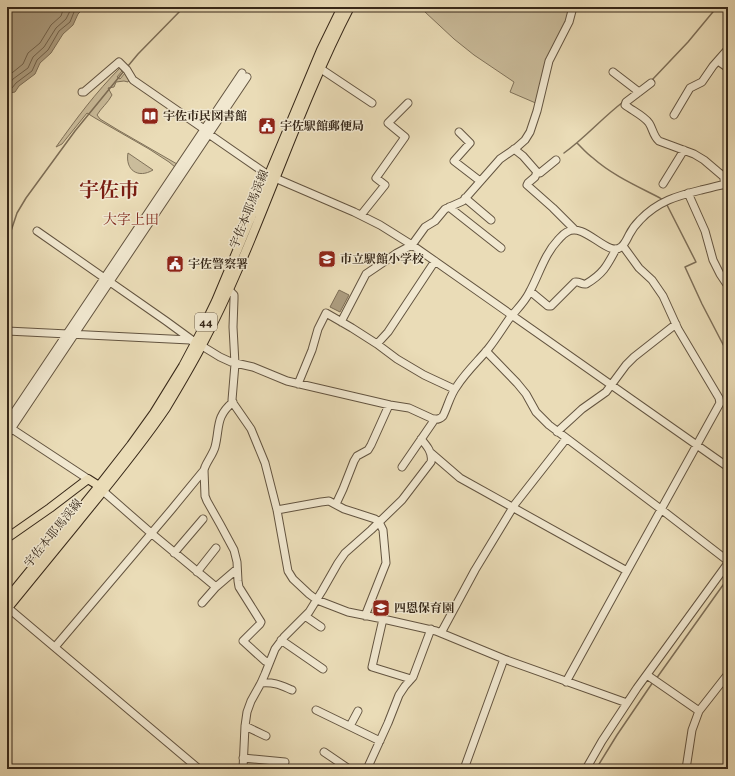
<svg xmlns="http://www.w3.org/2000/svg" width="735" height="776" font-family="Vollkorn,'Noto Serif JP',serif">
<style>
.green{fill:#cbbd9c;stroke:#80725a}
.water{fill:#ad9e81;stroke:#7d6e57}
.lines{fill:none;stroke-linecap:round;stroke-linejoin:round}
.shore{stroke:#72624c;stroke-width:1}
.stream{stroke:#7d6e57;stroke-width:1.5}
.minor-casing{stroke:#635440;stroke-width:9}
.major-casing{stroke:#362718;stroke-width:10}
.minor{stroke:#f1e8d0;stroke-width:7}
.major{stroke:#eadcb7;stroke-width:8}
.labels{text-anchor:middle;stroke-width:3;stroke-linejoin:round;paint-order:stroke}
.shield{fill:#f1e8d0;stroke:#6e614f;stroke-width:1}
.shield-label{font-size:11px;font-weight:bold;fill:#362718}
.poi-label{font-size:12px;font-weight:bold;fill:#362718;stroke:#f1e8d0;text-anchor:start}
.street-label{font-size:12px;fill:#362718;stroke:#f1e8d0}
.quarter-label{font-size:14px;fill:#7a1f14;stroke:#f1e8d0}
.town-label{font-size:20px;font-weight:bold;fill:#7a1f14;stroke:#f1e8d0}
</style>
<rect width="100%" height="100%" fill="#eadcb7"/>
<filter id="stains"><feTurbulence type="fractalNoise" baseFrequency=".005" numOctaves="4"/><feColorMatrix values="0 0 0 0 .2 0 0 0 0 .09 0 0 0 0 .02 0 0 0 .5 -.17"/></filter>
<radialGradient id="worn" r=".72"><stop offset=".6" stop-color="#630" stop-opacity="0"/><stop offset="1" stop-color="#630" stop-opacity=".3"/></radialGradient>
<path class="green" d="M427,7H571L567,23L550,54L538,104L510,92L514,82L474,55L454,39L425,12Z
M120,68L122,71L117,77L120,79L125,73L129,80L128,82L124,81L116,82L114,87L108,88L112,95C108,103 101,108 97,115L100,119L118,130L177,164L175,167L169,162L149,149L95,118L87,113L62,144L56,147C76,119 96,92 120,68Z
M128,153L153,170C138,179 125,170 128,153Z"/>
<path class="water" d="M7,7H85L78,14L73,25L63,34L51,53L40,63L35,74L19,86L15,92L10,93L7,96Z
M339,290L349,295L340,312L330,307Z"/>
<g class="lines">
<path class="shore" d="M7,77L23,64L28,53L40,43L51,25L61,16L64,7
M7,84H9L13,79L28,68L33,57L44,47L56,28L66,19L72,7
M7,90L12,88L16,83L32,71L37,60L48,50L59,31L70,22L74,12L79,7"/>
<path class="stream" d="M128,66L138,54L184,7
M652,80L688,42L717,7
M577,143C582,148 587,154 593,158C612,175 637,186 660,198L663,200
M564,153C585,138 602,118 623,102
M666,203L696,262L685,267L702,304L728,354
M7,251L11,231L17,213L26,198L75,131L124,71
M656,679L728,578
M596,769L617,735L653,682"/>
<defs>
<path id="minor" d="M718,61L728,68
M321,69L372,103
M613,72L639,92
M651,83L626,102L625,105C633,111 644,116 649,123C653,129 653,136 659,141L694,154L704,160L724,177
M82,92H84L119,62L127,70L133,80L204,129
M674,115L690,88L702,82L713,66L728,49
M203,130L268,175L354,212L380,225L412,245L728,467
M459,132L470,143L454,161L480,181
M514,149L523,156L537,172L535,177L528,183L527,185L553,208L574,229
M537,173H540L556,160
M724,180V177L728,169
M663,184L684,150
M688,193L705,231L713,260L720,274L728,286
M465,198L491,220
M449,207L501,248
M361,215L385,185L376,178L405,137L388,123L408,103
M37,231L166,321L192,340
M229,290L234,295V299L233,327L235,364L232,400L233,403L251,429L265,463L277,510L288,571L293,579L309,594L317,600L348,612L383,619L436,631L504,659L627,703
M530,291L548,306H551L575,282C579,281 582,285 586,284C603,274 607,266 616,249
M341,322L366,274L397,253L412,245L425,227L435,221L445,209L463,201L500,159L516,148L525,140L530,132L537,111L549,61L569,22L573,7
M7,331L190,340L202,346L220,357L231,362L253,367L287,381L390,405L409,408L433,419C437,420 440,419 443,416C448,406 450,395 457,386C466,372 478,361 488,349C496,339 502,329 509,319C516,310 524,303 529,293C539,275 544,255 558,240C561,237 563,234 567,232C584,221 608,258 621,247C625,244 627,239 629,235C632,229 636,224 640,220C658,201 677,196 701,190C710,188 719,185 728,184
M377,344L388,332L435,261
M486,351L517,383L526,394L536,412L549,425L662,510L728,561
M298,384L312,350L318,329L326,313L352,328L377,344L397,359L424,375L454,389
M233,402C215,417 220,428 215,447C213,454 208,460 205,467L204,470L205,496L207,501L220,524L234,550L237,562L238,581L239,587L261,622L260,624L243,641L265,661L269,662
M7,423L242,73
M9,427L88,479
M557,432L582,409L606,392L626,365L634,357L676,324
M7,435L247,77
M431,453L460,478L627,571
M402,467L435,419
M103,491L151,533L216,587
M336,504L343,489L354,461L357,456L368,450L371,445L389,405
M277,510L321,502L329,501L344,509L375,519L379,522L383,530L386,563L365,616
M174,553L203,519
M197,572L216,548
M202,603L216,587L237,569
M7,607L199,769
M305,616L321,627
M383,619L372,667L411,679
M441,633L475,570L515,504L566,439
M281,640L323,669
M55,647L172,509L204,470
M647,675L699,711
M566,682L627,571L720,403L719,398L678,329L663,296L652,280L639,268L623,246
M261,683C275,682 280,685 292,690
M316,710L380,741
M245,726L266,736
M350,726L358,711
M324,752L349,769
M243,758L285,762
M243,769L245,726L247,712L251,701L261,683L265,674L275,649L284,637L309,612L322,591L338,563L345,553L371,530L402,500L431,462C433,453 427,446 421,439
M367,769L388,723L399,695L405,686L413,677L431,629
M464,769L504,659
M586,769L602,741L637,688L728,563
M686,769L692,730L699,711L728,674"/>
<path id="major" d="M7,538L50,508L88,479L99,486L101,489
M7,599L99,486L131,445L154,413L183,366L200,334L216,301L321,50L342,7
M7,609C31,580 54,551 78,522C108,485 139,448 166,408C178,388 190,368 201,347C259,237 293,117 350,7"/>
</defs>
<use href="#minor" class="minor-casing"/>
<use href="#major" class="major-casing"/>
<use href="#minor" class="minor"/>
<use href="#major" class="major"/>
</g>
<defs>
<symbol id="library-square" viewBox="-11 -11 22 22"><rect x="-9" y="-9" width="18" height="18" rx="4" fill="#8f2418" stroke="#f1e8d0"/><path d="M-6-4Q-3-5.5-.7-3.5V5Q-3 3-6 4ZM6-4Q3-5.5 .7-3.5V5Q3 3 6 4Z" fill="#fff"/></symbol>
<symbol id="civic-square" viewBox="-11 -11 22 22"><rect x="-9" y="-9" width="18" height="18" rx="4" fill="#8f2418" stroke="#f1e8d0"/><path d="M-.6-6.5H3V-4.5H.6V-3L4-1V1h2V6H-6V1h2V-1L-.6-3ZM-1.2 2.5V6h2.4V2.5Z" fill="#fff"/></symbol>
<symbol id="school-square" viewBox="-11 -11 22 22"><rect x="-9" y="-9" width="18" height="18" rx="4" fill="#8f2418" stroke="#f1e8d0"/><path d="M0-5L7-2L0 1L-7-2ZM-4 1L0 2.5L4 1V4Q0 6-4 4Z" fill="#fff"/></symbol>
</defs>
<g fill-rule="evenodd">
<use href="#library-square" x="140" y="106" width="20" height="20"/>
<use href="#civic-square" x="257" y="116" width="20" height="20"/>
<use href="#school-square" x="317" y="249" width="20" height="20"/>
<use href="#civic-square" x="165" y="254" width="20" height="20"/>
<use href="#school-square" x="371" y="598" width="20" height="20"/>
</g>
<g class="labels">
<rect class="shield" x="195" y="313" width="22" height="18" rx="3"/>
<g class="shield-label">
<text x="206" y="326">44</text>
</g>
<g class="poi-label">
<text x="163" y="120">宇佐市民図書館</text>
<text x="280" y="130">宇佐駅館郵便局</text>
<text x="340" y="263">市立駅館小学校</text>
<text x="188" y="268">宇佐警察署</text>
<text x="394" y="612">四恩保育園</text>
</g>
<g class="street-label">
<text transform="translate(249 209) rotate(-68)" y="4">宇佐本耶馬渓線</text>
<text transform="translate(53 533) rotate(-51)" y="4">宇佐本耶馬渓線</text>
</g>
<g class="quarter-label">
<text x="131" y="224">大字上田</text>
</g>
<g class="town-label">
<text x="109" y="197">宇佐市</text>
</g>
</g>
<rect width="735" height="776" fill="none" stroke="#eadcb7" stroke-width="24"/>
<rect x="8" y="8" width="719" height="760" fill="none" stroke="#362718" stroke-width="2"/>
<rect x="12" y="12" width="711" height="752" fill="none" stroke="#362718"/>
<rect width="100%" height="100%" filter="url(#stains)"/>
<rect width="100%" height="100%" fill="url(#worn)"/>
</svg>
